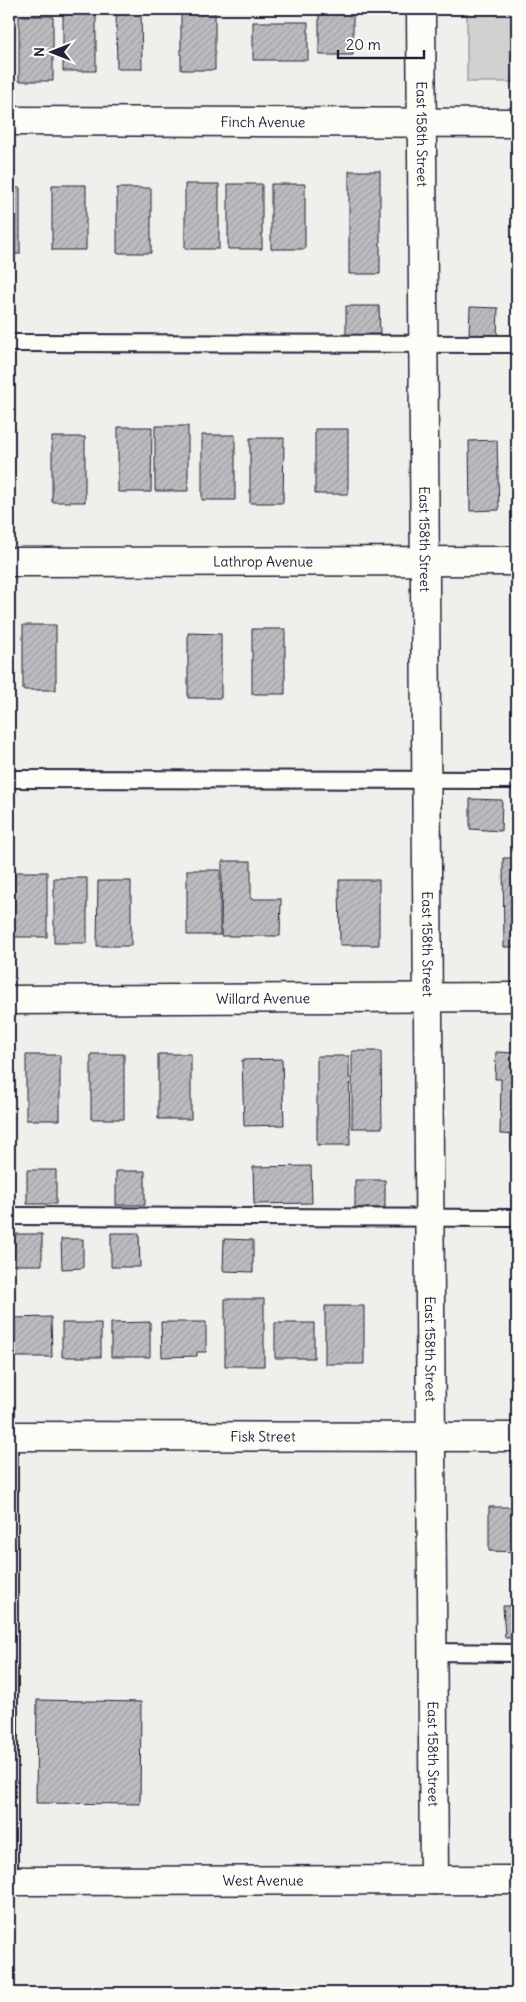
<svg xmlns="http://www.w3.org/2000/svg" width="526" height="2002" font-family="Delius,sans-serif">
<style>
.park{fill:#d2d1d1;stroke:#7a7a86}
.building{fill:url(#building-hatch);stroke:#22223b}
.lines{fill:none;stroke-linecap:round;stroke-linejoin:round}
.service-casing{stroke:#22223b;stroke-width:20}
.minor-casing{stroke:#22223b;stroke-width:31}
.service{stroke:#fdfcf7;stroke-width:16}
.minor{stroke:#fdfcf7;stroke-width:28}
.labels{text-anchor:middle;stroke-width:4;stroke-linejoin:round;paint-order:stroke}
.street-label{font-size:14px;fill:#22223b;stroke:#fdfcf7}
</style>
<defs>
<pattern id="building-hatch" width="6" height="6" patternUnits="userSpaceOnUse" patternTransform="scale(1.25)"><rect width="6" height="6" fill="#bcbcc0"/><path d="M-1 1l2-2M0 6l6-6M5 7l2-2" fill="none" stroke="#a1a1a6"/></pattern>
</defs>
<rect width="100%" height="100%" fill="#f0efec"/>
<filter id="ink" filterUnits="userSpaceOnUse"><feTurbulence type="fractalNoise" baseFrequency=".02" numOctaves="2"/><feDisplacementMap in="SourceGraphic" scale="10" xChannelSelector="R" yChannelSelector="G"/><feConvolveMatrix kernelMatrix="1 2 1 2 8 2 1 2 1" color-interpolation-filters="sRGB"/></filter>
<g filter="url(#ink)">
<path class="park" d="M467,9H517V82H467Z"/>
<path class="building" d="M63,9H96V71H63Z
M116,9H141L142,69H117Z
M181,9H215V70H181Z
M319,9H353V55H319Z
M19,16H53V81H19Z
M253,22H308V60H253Z
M349,171H380V274H349Z
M185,184H219V249H185Z
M228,184H262V249H228Z
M271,184H305V249H271Z
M52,185H86V250H52Z
M9,188H20V254H9Z
M117,188H151V253H117Z
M346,306H379L380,334L346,335Z
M470,307L498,308L497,337L469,336Z
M155,426H188V491H155Z
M118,427H152L151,492H118Z
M315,429H348V494H315Z
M202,435H235V500H202Z
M52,437H85V502H52Z
M250,438H284L283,503H250Z
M497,440L499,510L470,511L469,441Z
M23,625H56V690H23Z
M252,629H285V694H252Z
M188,633L221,634V698H188Z
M470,799L502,800L501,831L470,829Z
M503,858H517V947H504Z
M222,861H251V899H281L280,936H221Z
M187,870H220V935H187Z
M14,872H47V937H14Z
M54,878H87V943H54Z
M339,880H379V945H340Z
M98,881H131V946H97Z
M352,1051H381L382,1128H352Z
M496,1052L517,1053V1135L500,1134L501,1079H495Z
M91,1054H124V1119H91Z
M158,1054H191V1119H158Z
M26,1055H60V1120H26Z
M317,1056H349L350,1145H317Z
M282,1059L284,1125L244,1126L242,1060Z
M311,1166L312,1203L254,1204L253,1167Z
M27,1170H56V1204H27Z
M116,1171H145V1205H116Z
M355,1180H385V1208H355Z
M111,1233H139L140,1267H111Z
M9,1234H42V1265H9Z
M61,1239H83V1268L62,1269Z
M224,1239L253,1240V1272L223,1271Z
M225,1299H264V1366H225Z
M325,1306H364V1364H325Z
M51,1317L52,1357H9V1318Z
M150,1322V1357H111V1323Z
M161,1322H206V1352H197V1356L162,1357Z
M62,1323H101V1357H62Z
M275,1323H314V1358H275Z
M489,1507H517V1552L489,1551Z
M503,1606H517V1638H505Z
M37,1700L141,1702L140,1804L36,1803Z"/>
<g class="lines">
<defs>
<path id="service" d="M9,343L517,344
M9,779L517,780
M9,1216L517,1218
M9,1436V1881
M433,1652L517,1653"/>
<g id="minor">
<path id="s1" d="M421,9L434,1880"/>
<path id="s2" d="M9,121L517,123"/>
<path id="s3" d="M9,562L517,561"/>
<path id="s4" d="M9,1000L517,997"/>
<path id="s5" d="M9,1436L517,1437"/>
<path id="s6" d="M9,1881L517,1880"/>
</g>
</defs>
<use href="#service" class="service-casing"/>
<use href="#minor" class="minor-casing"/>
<use href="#service" class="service"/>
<use href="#minor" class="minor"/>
</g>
</g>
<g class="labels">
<g class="street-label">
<text dy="5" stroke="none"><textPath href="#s2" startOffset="254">Finch Avenue</textPath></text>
<text dy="5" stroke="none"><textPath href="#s1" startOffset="125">East 158th Street</textPath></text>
<text dy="5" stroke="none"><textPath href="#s1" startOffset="530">East 158th Street</textPath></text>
<text dy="5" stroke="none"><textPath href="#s3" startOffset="254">Lathrop Avenue</textPath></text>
<text dy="5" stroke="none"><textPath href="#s1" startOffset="935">East 158th Street</textPath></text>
<text dy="5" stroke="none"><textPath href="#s4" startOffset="254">Willard Avenue</textPath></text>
<text dy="5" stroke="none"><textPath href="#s1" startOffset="1340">East 158th Street</textPath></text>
<text dy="5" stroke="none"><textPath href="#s5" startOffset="254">Fisk Street</textPath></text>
<text dy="5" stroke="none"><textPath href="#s1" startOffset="1745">East 158th Street</textPath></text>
<text dy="5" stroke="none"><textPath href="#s6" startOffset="254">West Avenue</textPath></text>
</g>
</g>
<rect width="526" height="2002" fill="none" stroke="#fdfcf7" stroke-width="30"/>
<rect x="15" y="15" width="496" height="1972" fill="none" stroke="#22223b" stroke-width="2" filter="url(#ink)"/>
<g transform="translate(52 52) rotate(270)" stroke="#fdfcf7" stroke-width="4" paint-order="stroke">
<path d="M0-4L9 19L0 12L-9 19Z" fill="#22223b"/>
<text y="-8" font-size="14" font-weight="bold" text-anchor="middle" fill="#22223b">N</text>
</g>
<path d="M338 50v8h86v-8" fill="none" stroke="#22223b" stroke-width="2.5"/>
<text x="346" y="50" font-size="15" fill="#22223b" stroke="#fdfcf7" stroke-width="4" paint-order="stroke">20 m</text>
</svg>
